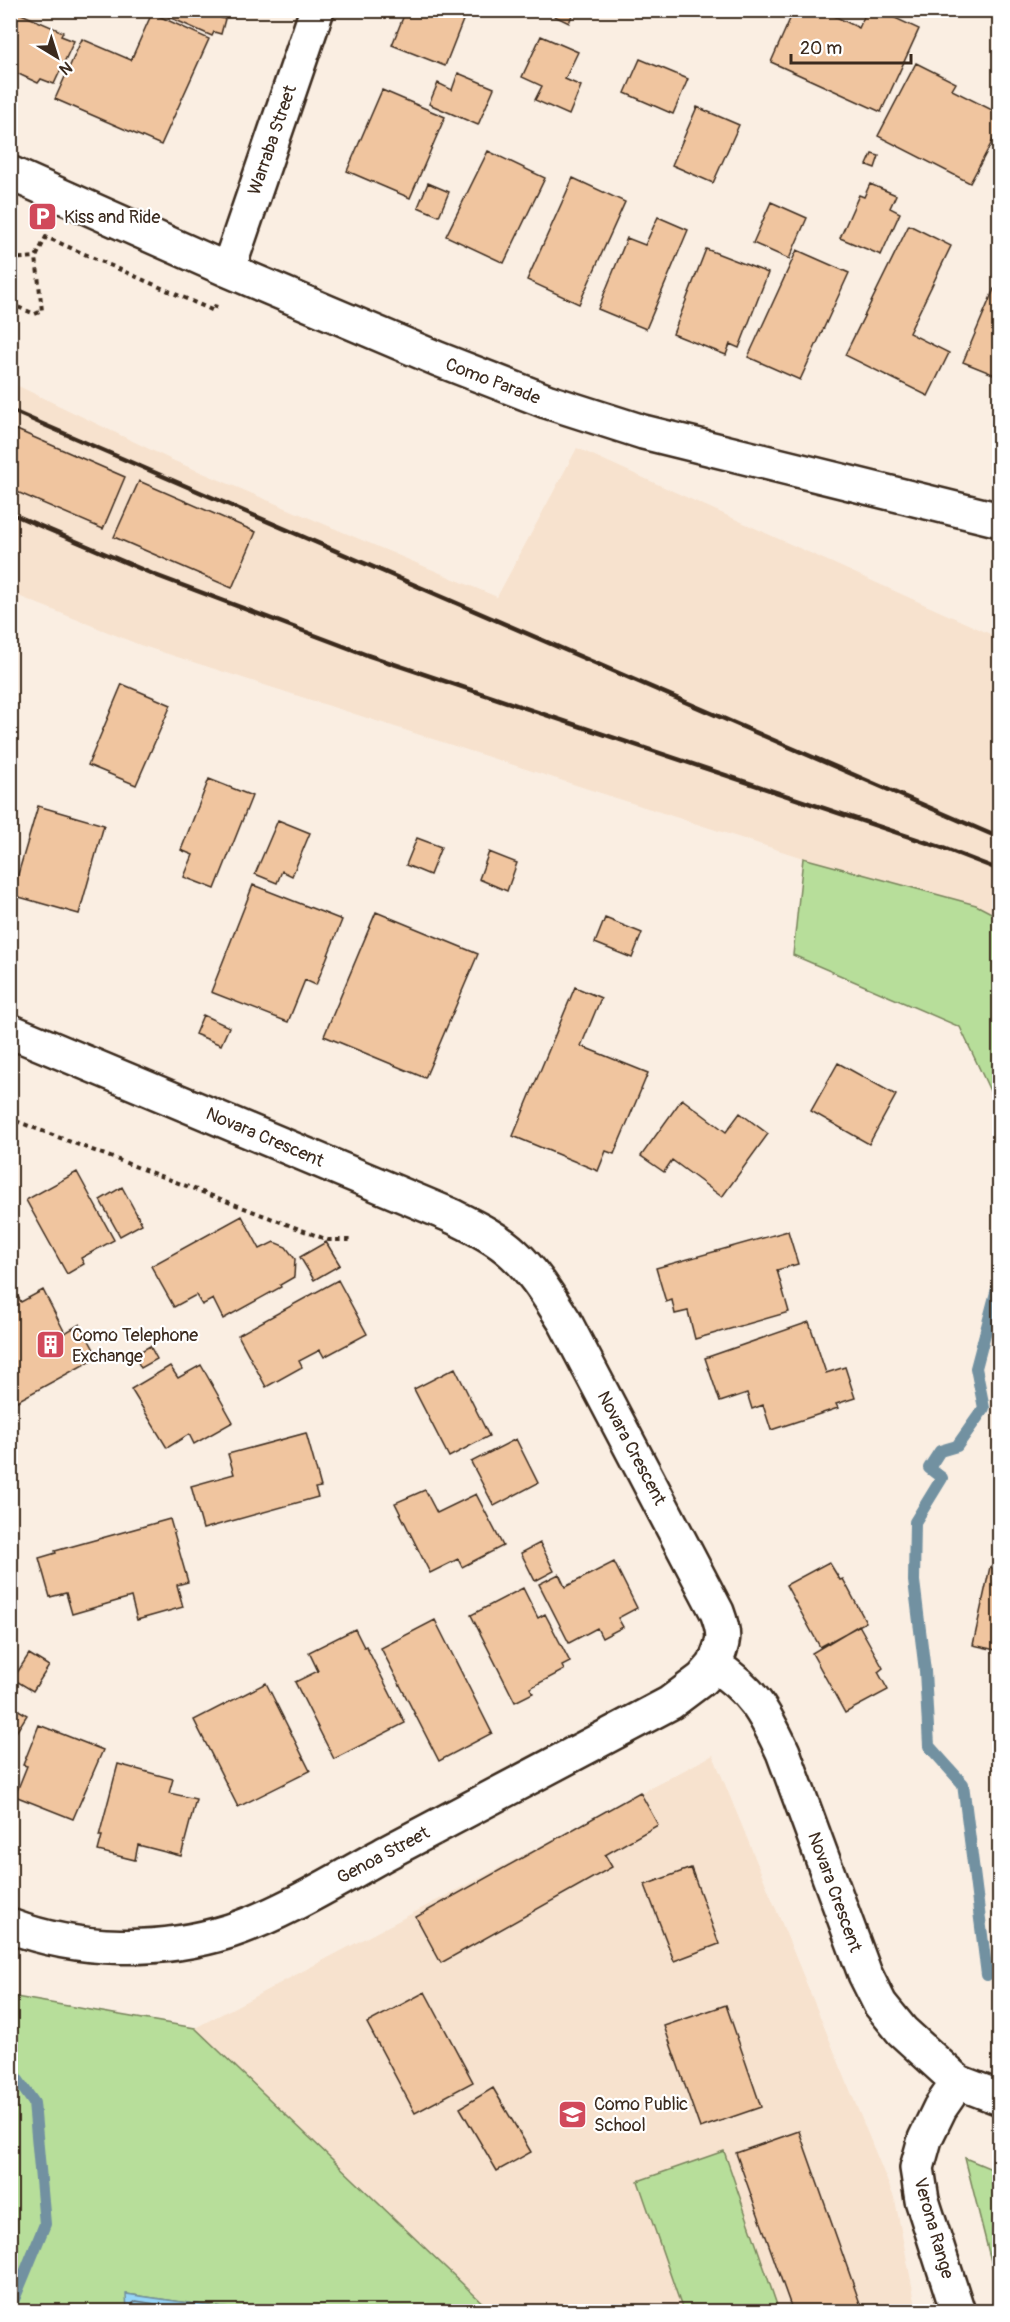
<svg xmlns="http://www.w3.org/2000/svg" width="1010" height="2322" font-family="Pangolin,sans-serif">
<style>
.built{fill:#f7e2ce}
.green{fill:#b7de9a;stroke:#79845c;stroke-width:1.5}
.water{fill:#96d5f8;stroke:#7291a1;stroke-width:1.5}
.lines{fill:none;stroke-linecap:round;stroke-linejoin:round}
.shore{stroke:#5f6e75;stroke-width:1.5}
.stream{stroke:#7291a1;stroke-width:12}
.building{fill:#f0c59f;stroke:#3b2a1e;stroke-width:1.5}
.street-casing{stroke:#3b2a1e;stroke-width:38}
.secondary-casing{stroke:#3b2a1e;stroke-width:38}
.path{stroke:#3b2a1e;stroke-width:4;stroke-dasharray:4.5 4.5;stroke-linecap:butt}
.street{stroke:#fff;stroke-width:33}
.secondary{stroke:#fff;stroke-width:33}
.rail{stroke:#3b2a1e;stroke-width:4.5}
.labels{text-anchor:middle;stroke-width:4.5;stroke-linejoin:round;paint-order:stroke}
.street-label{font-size:18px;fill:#3b2a1e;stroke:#fff}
.poi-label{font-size:18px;fill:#3b2a1e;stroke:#fff;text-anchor:start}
</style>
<rect width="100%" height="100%" fill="#faeee2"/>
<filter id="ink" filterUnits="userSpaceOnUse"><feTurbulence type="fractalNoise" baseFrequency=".0167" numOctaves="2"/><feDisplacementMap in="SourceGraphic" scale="12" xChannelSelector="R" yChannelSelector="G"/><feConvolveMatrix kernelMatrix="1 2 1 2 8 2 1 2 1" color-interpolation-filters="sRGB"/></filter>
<g filter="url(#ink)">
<path class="built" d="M10,382L172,460L497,597L577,448L999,638V1110L960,1027L793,955L803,858L140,645L11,593Z
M713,1755L895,2200L917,2311H491L195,2028Z"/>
<path class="green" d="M803,858L976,905L999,917V1110L960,1027L793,955Z
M10,1996L195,2028L491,2311H236L230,2309L127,2294V2311H11Z
M724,2151L779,2311H683L638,2181Z
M965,2158L999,2172V2293Z"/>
<path class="water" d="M126,2294L230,2309L236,2311H127Z"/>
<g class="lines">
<path class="shore" d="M132,2312L133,2303L136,2301L207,2312"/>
<path class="stream" d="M987,1975L963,1784L929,1746L925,1671L914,1581L915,1522L942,1478L929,1468L940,1451L957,1446L984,1408L976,1368L1000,1277
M10,2069L34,2103L45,2224L10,2309"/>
</g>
<path class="building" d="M12,10L63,32L61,36L74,41L54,84L41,79L38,83L10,70V13Z
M163,10H224L221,18L225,19L221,34L214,32L212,36L162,14Z
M406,10H467L445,66L392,45Z
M542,10H574L569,23Z
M794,10H822L859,28L867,10H878L919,29L881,112L771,62Z
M152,13L209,39L161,145L55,99L82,39L131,60Z
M541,36L578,52L565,79L581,86L569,115L535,100L542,86L522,77Z
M640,59L688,79L673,114L625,93Z
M916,63L956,83L952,90L1000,114V127L970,183L878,136Z
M458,73L494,88L478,125L429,104L438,83L452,90Z
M382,90L445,117L410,198L347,171Z
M697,107L739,125L713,183L672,165Z
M488,151L545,178L504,263L446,236Z
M872,154L879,156L875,168L867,165Z
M573,178L625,202L579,304L527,280Z
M428,183L449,192L439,216L418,207Z
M870,184L896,195L890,208L900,213L881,255L840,238L859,195L864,197Z
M771,202L807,218L789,259L753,243Z
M658,217L688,230L646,329L598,309L627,238L645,245Z
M909,225L951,246L909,333L949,353L928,396L845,355Z
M706,249L768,273L739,348L730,344L726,355L673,334Z
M797,250L849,273L800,380L748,357Z
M994,289L1000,291V377L963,362Z
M10,427L125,477L103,529L10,489Z
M139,481L256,532L232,588L114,537Z
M122,684L171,705L136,785L88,765Z
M209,779L252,796L215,889L184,877L193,855L181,850Z
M38,806L104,825L79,914L12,895Z
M278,820L310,833L292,876L282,871L277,883L255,874Z
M417,838L441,847L430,875L406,865Z
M489,852L517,863L507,891L479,879Z
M253,885L342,920L316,985L305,980L288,1022L211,992Z
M376,912L478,954L425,1078L324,1036Z
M605,918L642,933L632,958L595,943Z
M575,987L601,998L581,1046L648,1073L614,1154L606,1151L598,1171L513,1136Z
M203,1015L229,1027L221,1045L195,1034Z
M838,1063L896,1095L869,1144L811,1111Z
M682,1099L726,1132L740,1113L768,1134L722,1197L672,1160L664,1172L641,1156Z
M77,1172L114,1240L81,1258L84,1264L67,1274L26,1200Z
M122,1187L142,1224L120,1236L100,1200Z
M242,1216L260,1249L274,1242L286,1247L295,1259L294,1277L280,1285L281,1287L223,1319L213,1299L202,1305L196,1295L174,1307L151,1266Z
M788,1231L798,1264L777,1270L789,1312L695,1339L688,1311L675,1314L672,1300L666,1302L656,1268Z
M326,1242L340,1265L314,1280L300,1257Z
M338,1280L367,1334L324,1357L320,1350L299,1361L302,1367L266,1387L238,1335Z
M10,1283L21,1302L43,1290L65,1333L80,1324L98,1357L10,1405Z
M809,1322L826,1373L845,1367L855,1398L836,1404L838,1408L771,1430L763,1405L752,1409L747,1393L720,1402L705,1358Z
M150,1346L157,1359L141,1368L134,1355Z
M201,1365L233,1422L194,1444L189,1434L167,1448L131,1389L170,1366L178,1378Z
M455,1368L489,1436L449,1457L414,1389Z
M306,1433L321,1487L315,1488L318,1497L203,1529L191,1486L234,1474L228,1454Z
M516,1439L538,1483L494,1506L471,1462Z
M425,1490L437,1513L476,1494L503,1546L462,1567L458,1559L430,1573L395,1503Z
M170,1519L188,1582L177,1585L183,1607L137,1620L131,1597L72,1614L66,1593L50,1597L39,1558L56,1553L55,1551Z
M540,1543L554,1571L535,1581L521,1553Z
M614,1562L637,1608L618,1618L623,1627L602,1638L597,1628L569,1643L539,1584L559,1574L565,1587Z
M829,1562L840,1580L843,1579L866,1622L820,1647L786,1585Z
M990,1567L1000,1569V1651L973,1645Z
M523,1588L538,1618L545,1614L570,1662L562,1666L564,1670L530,1688L533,1693L515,1702L471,1615Z
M435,1620L492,1733L439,1761L381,1648Z
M859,1625L883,1668L878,1672L888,1690L845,1713L812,1653Z
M355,1629L364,1647L366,1646L405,1723L334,1759L295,1682L318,1671L309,1652Z
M29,1654L49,1666L33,1691L13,1679Z
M266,1683L310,1771L238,1807L194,1720Z
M10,1705L27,1715L10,1742Z
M39,1725L103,1750L73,1819L15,1796L27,1766L23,1765Z
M118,1764L173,1779L169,1793L196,1799L181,1856L138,1845L135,1860L98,1851L102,1836H99Z
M640,1792L658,1825L605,1855L612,1867L441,1963L416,1917Z
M691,1868L719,1944L674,1961L645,1885Z
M425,1992L473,2082L415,2113L367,2023Z
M726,2005L761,2107L700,2128L664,2026Z
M493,2088L531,2152L497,2171L460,2108Z
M799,2131L862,2309L854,2312H793L736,2153Z"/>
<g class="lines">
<defs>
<path id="street" d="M10,173L228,270L438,359L546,401L643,432L1000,520
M228,270L317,10
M958,2082L940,2108L925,2139L917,2168L922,2200L958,2312"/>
<path id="secondary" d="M10,1031L450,1215C472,1226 496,1237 514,1254C536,1274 550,1299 565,1322L717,1612C726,1636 724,1641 714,1665C753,1691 764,1711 783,1752L865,1974L880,2004L902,2031L958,2082L1000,2098
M10,1926C79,1952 160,1953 230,1931C281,1915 340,1878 388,1852C482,1803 576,1753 670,1703L702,1679L714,1665"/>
</defs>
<use href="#street" class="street-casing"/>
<use href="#secondary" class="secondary-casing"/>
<path class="path" d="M10,259L36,257
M10,304L35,314L42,311L36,257L46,237L214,311L216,304
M16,1121L328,1240H350"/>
<use href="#street" class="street"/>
<use href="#secondary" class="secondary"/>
<path class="rail" d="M10,410L1000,838
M10,513L155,575L367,655L943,848L1000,870"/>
</g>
</g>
<defs>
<symbol id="parking-square" viewBox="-11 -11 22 22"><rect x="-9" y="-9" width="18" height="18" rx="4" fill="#d1495b" stroke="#fff"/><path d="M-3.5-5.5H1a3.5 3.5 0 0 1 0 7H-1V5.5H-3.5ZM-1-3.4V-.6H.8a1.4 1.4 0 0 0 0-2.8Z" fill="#fff"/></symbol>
<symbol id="building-square" viewBox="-11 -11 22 22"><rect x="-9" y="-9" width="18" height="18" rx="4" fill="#d1495b" stroke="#fff"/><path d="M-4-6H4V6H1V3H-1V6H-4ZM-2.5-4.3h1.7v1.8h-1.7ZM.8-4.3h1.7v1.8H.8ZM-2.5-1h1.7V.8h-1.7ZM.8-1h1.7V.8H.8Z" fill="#fff"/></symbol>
<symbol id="school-square" viewBox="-11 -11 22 22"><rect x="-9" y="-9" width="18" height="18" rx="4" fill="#d1495b" stroke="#fff"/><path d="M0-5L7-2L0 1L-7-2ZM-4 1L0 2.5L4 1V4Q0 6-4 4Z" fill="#fff"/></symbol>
</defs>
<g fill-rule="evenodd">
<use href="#parking-square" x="26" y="200" width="33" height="33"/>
<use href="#building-square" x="34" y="1328" width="33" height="33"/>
<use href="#school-square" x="556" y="2098" width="33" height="33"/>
</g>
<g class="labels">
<g class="street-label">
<text transform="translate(272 140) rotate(-71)" y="6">Warraba Street</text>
<text transform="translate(493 381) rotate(21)" y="6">Como Parade</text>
<text transform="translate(265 1137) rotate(23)" y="6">Novara Crescent</text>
<text transform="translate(632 1448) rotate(62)" y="6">Novara Crescent</text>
<text transform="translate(383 1855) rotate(-28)" y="6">Genoa Street</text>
<text transform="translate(835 1892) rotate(70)" y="6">Novara Crescent</text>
<text transform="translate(934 2228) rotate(74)" y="6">Verona Range</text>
</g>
<g class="poi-label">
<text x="64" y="223">Kiss and Ride</text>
<text x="72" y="1341">Como Telephone<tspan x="72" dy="21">Exchange</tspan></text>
<text x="594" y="2110">Como Public<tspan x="594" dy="21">School</tspan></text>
</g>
</g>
<rect width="1010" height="2322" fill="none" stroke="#fff" stroke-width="36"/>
<rect x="18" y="18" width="974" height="2286" fill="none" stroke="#3b2a1e" stroke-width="2" filter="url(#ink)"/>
<g transform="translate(57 57) rotate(142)" stroke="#ffffff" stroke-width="4.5" paint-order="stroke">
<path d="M0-4.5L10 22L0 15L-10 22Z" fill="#3b2a1e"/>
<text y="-9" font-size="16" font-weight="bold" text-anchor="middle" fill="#3b2a1e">N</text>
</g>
<path d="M791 54v9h120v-9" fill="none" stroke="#3b2a1e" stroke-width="3"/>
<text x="800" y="54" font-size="18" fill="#3b2a1e" stroke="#ffffff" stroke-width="4.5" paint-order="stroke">20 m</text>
</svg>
